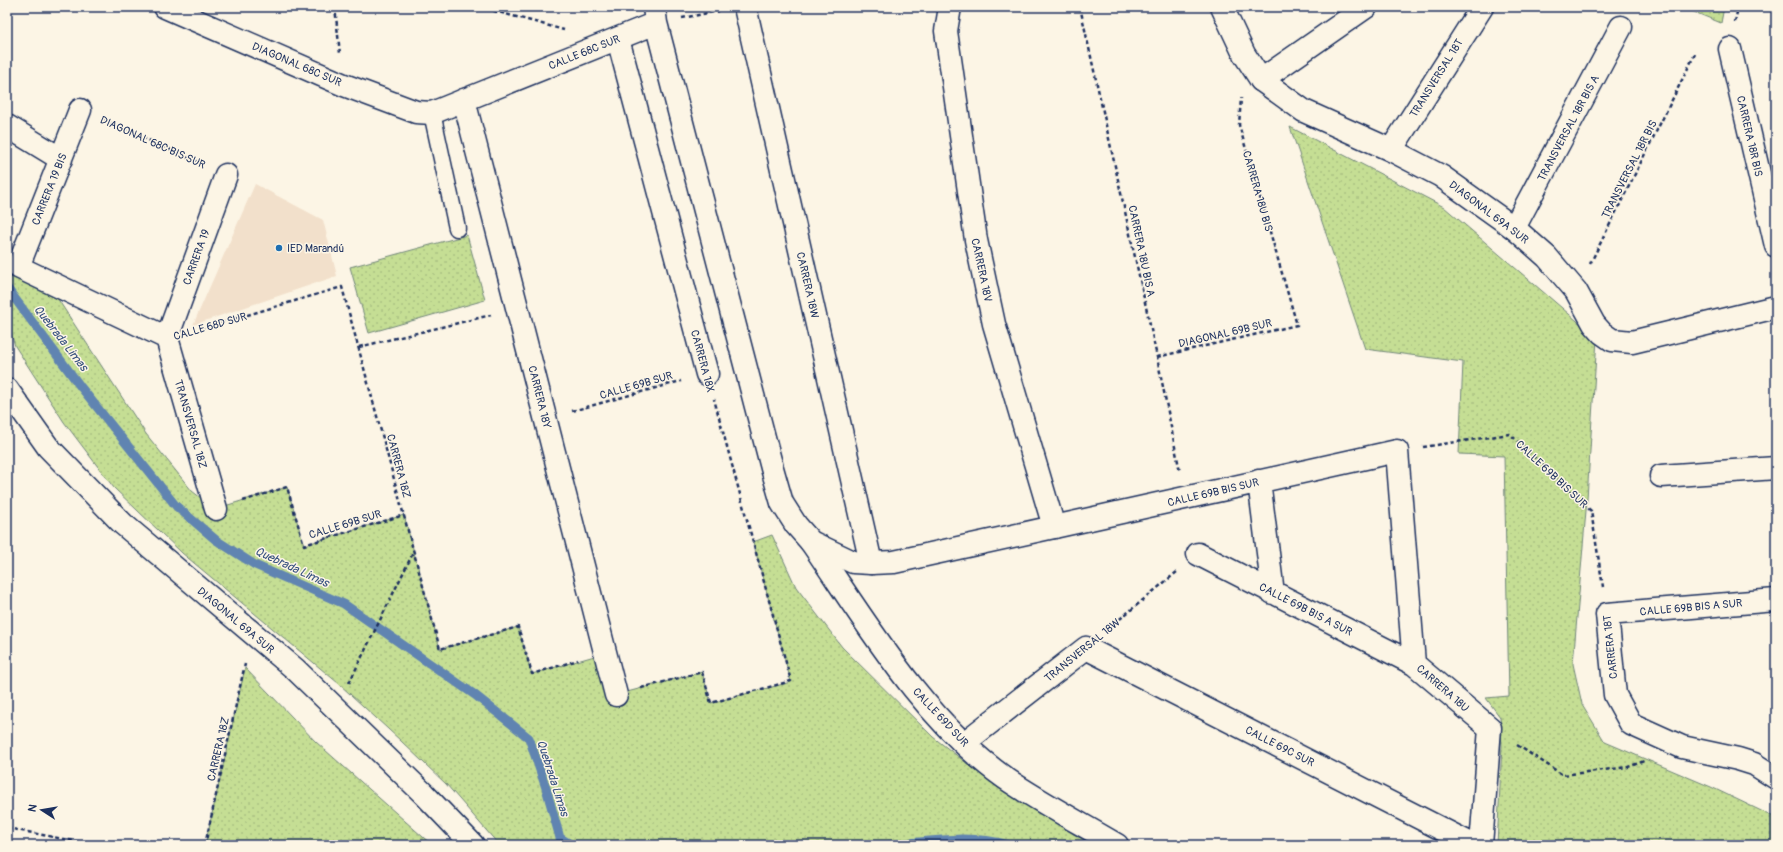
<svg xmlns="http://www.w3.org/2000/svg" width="1783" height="852" font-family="Pangolin,sans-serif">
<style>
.built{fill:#f2e0cb}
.green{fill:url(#green-dots);stroke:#708679}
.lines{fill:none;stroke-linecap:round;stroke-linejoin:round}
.stream{stroke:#6084b1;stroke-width:9}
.lane-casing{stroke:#1b2f5e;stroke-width:19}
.street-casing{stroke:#1b2f5e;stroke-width:25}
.secondary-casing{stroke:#1b2f5e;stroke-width:25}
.path{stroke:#1b2f5e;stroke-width:2.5;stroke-dasharray:4 3;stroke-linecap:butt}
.lane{stroke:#fcf5e5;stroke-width:16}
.street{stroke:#fcf5e5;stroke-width:22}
.secondary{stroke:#fcf5e5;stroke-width:22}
.poi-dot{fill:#1f6fb2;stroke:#fcf5e5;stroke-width:1.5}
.labels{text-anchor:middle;stroke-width:3;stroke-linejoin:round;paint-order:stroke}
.street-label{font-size:11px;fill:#1b2f5e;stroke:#fcf5e5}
.poi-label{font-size:11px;fill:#1b2f5e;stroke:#fcf5e5;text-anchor:start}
.water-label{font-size:12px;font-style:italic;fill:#385281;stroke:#fcf5e5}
</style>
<defs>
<pattern id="green-dots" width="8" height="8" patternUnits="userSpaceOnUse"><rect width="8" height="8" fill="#c5de94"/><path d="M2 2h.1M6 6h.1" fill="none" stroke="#a9bf82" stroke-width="1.8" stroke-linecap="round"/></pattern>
</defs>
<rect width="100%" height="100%" fill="#fcf5e5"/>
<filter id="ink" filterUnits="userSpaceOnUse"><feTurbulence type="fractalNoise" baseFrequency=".025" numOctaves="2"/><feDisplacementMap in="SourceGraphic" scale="8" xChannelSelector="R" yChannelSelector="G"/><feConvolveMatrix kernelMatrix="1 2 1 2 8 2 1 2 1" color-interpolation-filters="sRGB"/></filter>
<g filter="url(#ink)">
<path class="built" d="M255,184L323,220L337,276L193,325Z"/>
<path class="green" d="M1682,7H1724L1721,23Z
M1290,127L1444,207L1597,338L1587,499L1573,664L1582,704L1605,742L1711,787L1776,818V845H1497L1502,746L1500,717L1486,698L1509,696L1504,456L1459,454L1463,362L1365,349Z
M467,235L485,300L369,333L350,267Z
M17,267L46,281L146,434L192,491L215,509L287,487L304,545L404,515L440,649L518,627L532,674L605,653L616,695L702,672L711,703L791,682L753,542L772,535L796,587L842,647L933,737L996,786L1107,845H499L446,784L401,741L338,683L182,553L114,488L64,422L15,346L7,321V284Z
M245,668L316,742L432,845H205Z"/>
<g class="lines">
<path class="stream" d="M7,288L80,386L176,506L216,540L255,565L344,604L475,695L529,738L546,788L560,838L572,845
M890,845C929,841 970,834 1009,845"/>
<defs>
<path id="lane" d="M432,113L457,228"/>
<path id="street" d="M745,7L871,563
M618,39L707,374
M1730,49L1776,246
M1261,80L1366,7
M464,100L616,695
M80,110L18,267L167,338
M7,126L61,159
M1391,150L1482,7
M1514,228L1621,27
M167,338L216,509
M167,338L226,175
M1661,476L1776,468
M1259,481L1273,593
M1054,527L1397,451L1414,664L1490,728L1481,845
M811,542C866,622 924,721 1005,778C1040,802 1080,823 1117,845
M1198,554L1414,664
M1776,600L1607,614L1615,695L1631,724L1682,747L1738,759L1754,764L1776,778
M964,743L1086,648L1473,845"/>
<path id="secondary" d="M165,7L344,85L416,112L432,113L656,23
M654,7L656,23L772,468L782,503L796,525L811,542L853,562L871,563L894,562L1054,527L994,324L976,240L946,31L950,7
M1222,7L1244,54L1261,80L1304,111L1391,150L1441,176L1514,228L1547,257L1576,291L1594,324L1602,333L1612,340L1632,342L1776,307
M7,389L48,447L123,524L295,669L424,794L473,845"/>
</defs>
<use href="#lane" class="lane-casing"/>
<use href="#street" class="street-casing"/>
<use href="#secondary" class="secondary-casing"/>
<path class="path" d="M335,7L340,54
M480,7L564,30
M1080,7L1157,357L1180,472
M682,18L719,11
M1735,22L1738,7
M104,120L202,164
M1590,264L1695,54
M200,329L342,287L440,649L518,627L532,674L578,660
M359,347L491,315
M1157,357L1297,325L1239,125L1241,98
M572,411L681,381
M1423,447L1510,434L1591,511L1603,587
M243,501L287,487L304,545L404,515
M1109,628L1178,571
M349,683L414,551
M641,688L702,672L711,703L791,681L714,399
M1517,745L1563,775L1628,767L1644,761
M7,828L94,845
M205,845L245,664"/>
<use href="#lane" class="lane"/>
<use href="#street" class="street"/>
<use href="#secondary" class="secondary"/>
</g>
</g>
<circle class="poi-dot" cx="279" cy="248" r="4"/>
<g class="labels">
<g class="street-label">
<text transform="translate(584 52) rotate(-22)" y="4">CALLE 68C SUR</text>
<text transform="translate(297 64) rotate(23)" y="4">DIAGONAL 68C SUR</text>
<text transform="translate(1436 78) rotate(-58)" y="4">TRANSVERSAL 18T</text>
<text transform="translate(1568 128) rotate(-62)" y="4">TRANSVERSAL 18R BIS A</text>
<text transform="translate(1750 136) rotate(77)" y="4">CARRERA 18R BIS</text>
<text transform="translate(153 142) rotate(24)" y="4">DIAGONAL 68C BIS SUR</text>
<text transform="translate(1629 169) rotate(-63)" y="4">TRANSVERSAL 18R BIS</text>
<text transform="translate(49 189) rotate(-68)" y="4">CARRERA 19 BIS</text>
<text transform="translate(1258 191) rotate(74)" y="4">CARRERA 18U BIS</text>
<text transform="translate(1489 212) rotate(37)" y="4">DIAGONAL 69A SUR</text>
<text transform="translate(1142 251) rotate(78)" y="4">CARRERA 18U BIS A</text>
<text transform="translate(196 257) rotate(-70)" y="4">CARRERA 19</text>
<text transform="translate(982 270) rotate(78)" y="4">CARRERA 18V</text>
<text transform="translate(808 285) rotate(77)" y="4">CARRERA 18W</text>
<text transform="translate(210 326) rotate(-16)" y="4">CALLE 68D SUR</text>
<text transform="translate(1225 333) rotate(-13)" y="4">DIAGONAL 69B SUR</text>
<text transform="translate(703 361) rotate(75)" y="4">CARRERA 18X</text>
<text transform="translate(636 385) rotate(-16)" y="4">CALLE 69B SUR</text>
<text transform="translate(540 397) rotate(76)" y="4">CARRERA 18Y</text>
<text transform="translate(191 424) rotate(74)" y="4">TRANSVERSAL 18Z</text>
<text transform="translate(399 466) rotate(75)" y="4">CARRERA 18Z</text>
<text transform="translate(1552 474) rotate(43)" y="4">CALLE 69B BIS SUR</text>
<text transform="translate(1213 492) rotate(-13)" y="4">CALLE 69B BIS SUR</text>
<text transform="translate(345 524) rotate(-17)" y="4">CALLE 69B SUR</text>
<text transform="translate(1691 607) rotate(-5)" y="4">CALLE 69B BIS A SUR</text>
<text transform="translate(1306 609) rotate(27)" y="4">CALLE 69B BIS A SUR</text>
<text transform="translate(236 620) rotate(40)" y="4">DIAGONAL 69A SUR</text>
<text transform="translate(1610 647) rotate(-96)" y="4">CARRERA 18T</text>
<text transform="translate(1082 650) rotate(-39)" y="4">TRANSVERSAL 18W</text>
<text transform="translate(1443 688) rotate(41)" y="4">CARRERA 18U</text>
<text transform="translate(941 717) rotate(47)" y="4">CALLE 69D SUR</text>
<text transform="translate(1280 746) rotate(27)" y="4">CALLE 69C SUR</text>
<text transform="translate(218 749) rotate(-77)" y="4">CARRERA 18Z</text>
</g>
<g class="poi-label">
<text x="287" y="252">IED Marandú</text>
</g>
<g class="water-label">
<text transform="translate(61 338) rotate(52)" y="4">Quebrada Limas</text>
<text transform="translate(292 567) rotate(25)" y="4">Quebrada Limas</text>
<text transform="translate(553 778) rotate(72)" y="4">Quebrada Limas</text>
</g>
</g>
<rect width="1783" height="852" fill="none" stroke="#fcf5e5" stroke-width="24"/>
<rect x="12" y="12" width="1759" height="828" fill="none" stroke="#1b2f5e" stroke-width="1.5" filter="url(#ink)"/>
<g transform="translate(42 810) rotate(282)" stroke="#fcf5e5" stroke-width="3" paint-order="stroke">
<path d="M0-3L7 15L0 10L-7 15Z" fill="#1b2f5e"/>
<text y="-6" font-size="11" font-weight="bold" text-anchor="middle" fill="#1b2f5e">N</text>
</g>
</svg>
